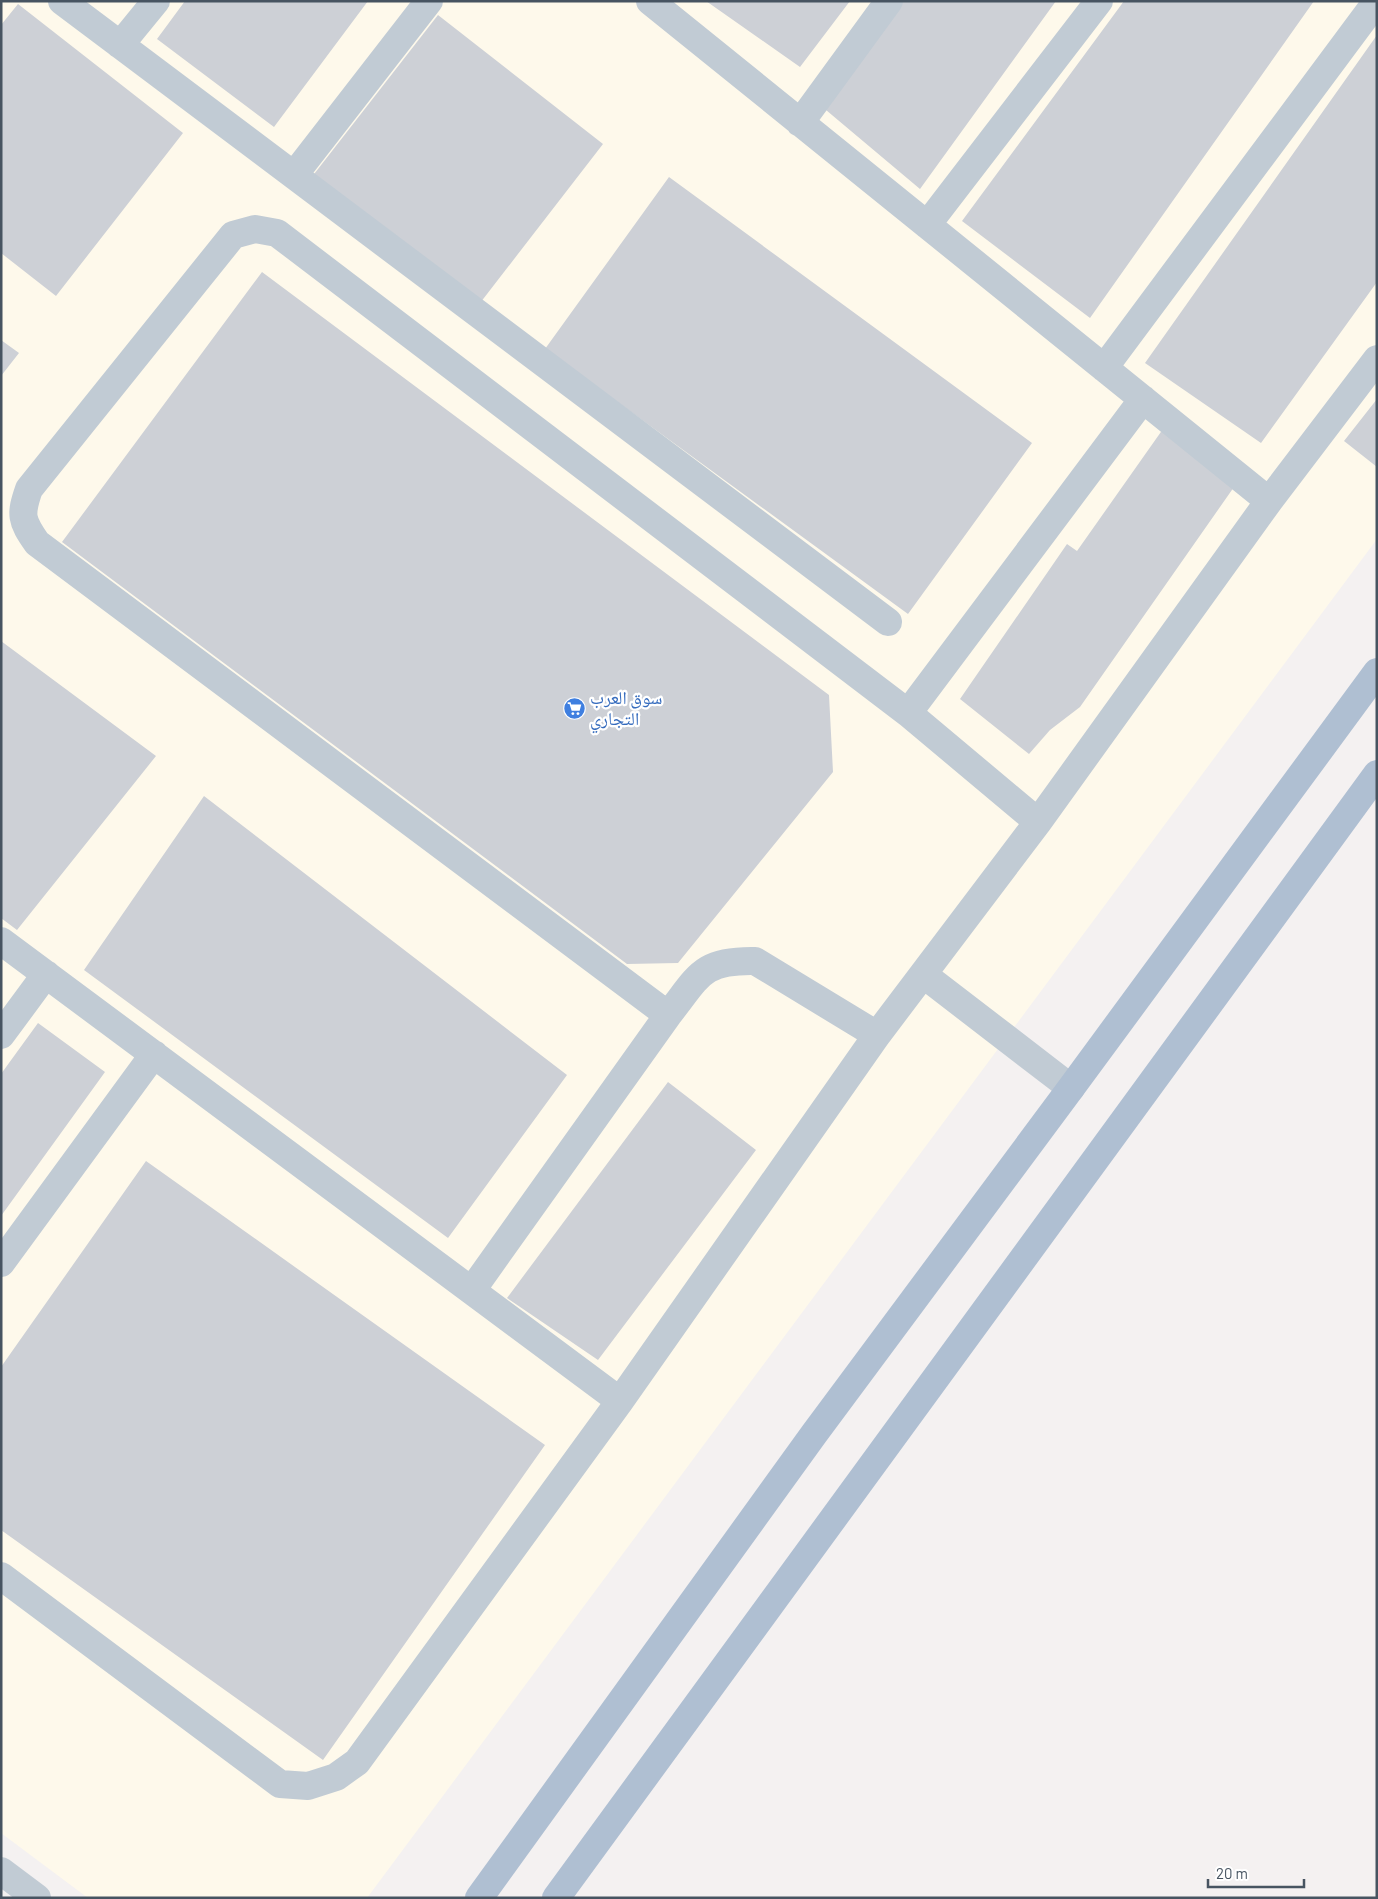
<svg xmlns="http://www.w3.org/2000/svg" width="1378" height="1899" font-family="Barlow,'Noto Naskh Arabic',sans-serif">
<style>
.commercial{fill:#fef9eb}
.building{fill:#cdd0d6}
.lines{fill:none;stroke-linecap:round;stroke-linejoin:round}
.minor{stroke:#c1cbd4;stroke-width:28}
.major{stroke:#afbfd2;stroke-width:28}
.labels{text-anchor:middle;stroke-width:4.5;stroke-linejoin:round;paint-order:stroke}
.shop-label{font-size:18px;fill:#366cbe;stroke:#fff;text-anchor:start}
</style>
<rect width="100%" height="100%" fill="#f4f1f1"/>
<path class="commercial" d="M1,1H1377V539L367,1898H88L1,1833Z"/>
<path class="building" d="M185,1H368L274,127L157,39Z
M706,1H850L800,67Z
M903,1H1056L920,189L826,110Z
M1124,1H1314L1090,318L962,221Z
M18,4L183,133L56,296L1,253V25Z
M438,15L603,144L477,307L311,178Z
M1377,35V282L1261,443L1145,363Z
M669,177L1032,443L908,614L545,349Z
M262,272L829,695L833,772L678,963L627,964L62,542Z
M1,340L19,353L1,376Z
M1377,399V467L1344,441Z
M1163,429L1234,487L1080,707L1050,730L1029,754L960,699L1067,544L1077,551Z
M1,641L156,756L17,930L1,918Z
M204,796L567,1075L448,1238L84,970Z
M38,1023L105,1072L1,1216V1074Z
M668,1082L756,1150L598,1360L507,1298Z
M146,1161L545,1445L323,1760L1,1530V1367Z"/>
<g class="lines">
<path class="minor" d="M62,1L888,622
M650,1L1269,501
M120,45L156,1
M800,123L889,1
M294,175L429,1
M927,225L1099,1
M1104,368L1377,1
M908,713L1143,399
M1,941L620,1401
M924,975L1071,1088
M668,1015L37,543C21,520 20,515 29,489L233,235L255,229L277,233L908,713L1038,822
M1,1035L46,974
M1,1263L154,1054
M472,1290L668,1015C699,976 701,960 755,961L877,1035
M1,1576L280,1784L308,1786L336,1777L357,1762L620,1401L877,1035L1038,822L1269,501L1377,359
M1,1871L37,1898"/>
<path class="major" d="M479,1898L814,1434L1071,1088L1377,672
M556,1898L1377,774"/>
</g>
<defs>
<symbol id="supermarket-disc" viewBox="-11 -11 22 22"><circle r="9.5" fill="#3f7fe0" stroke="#fff"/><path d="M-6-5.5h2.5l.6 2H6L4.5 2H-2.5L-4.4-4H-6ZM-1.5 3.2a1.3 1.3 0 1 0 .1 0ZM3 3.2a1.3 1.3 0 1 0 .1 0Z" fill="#fff"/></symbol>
</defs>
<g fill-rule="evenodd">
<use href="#supermarket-disc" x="562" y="696" width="25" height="25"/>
</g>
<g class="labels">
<g class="shop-label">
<text x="590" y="704">سوق العرب<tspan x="590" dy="21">التجاري</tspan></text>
</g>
</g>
<rect width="1378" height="1899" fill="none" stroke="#475461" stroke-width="5"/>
<path d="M1208 1879v8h96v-8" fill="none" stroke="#475461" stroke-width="2.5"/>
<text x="1216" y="1879" font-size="15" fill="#475461" stroke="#ffffff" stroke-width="4" paint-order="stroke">20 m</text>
</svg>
